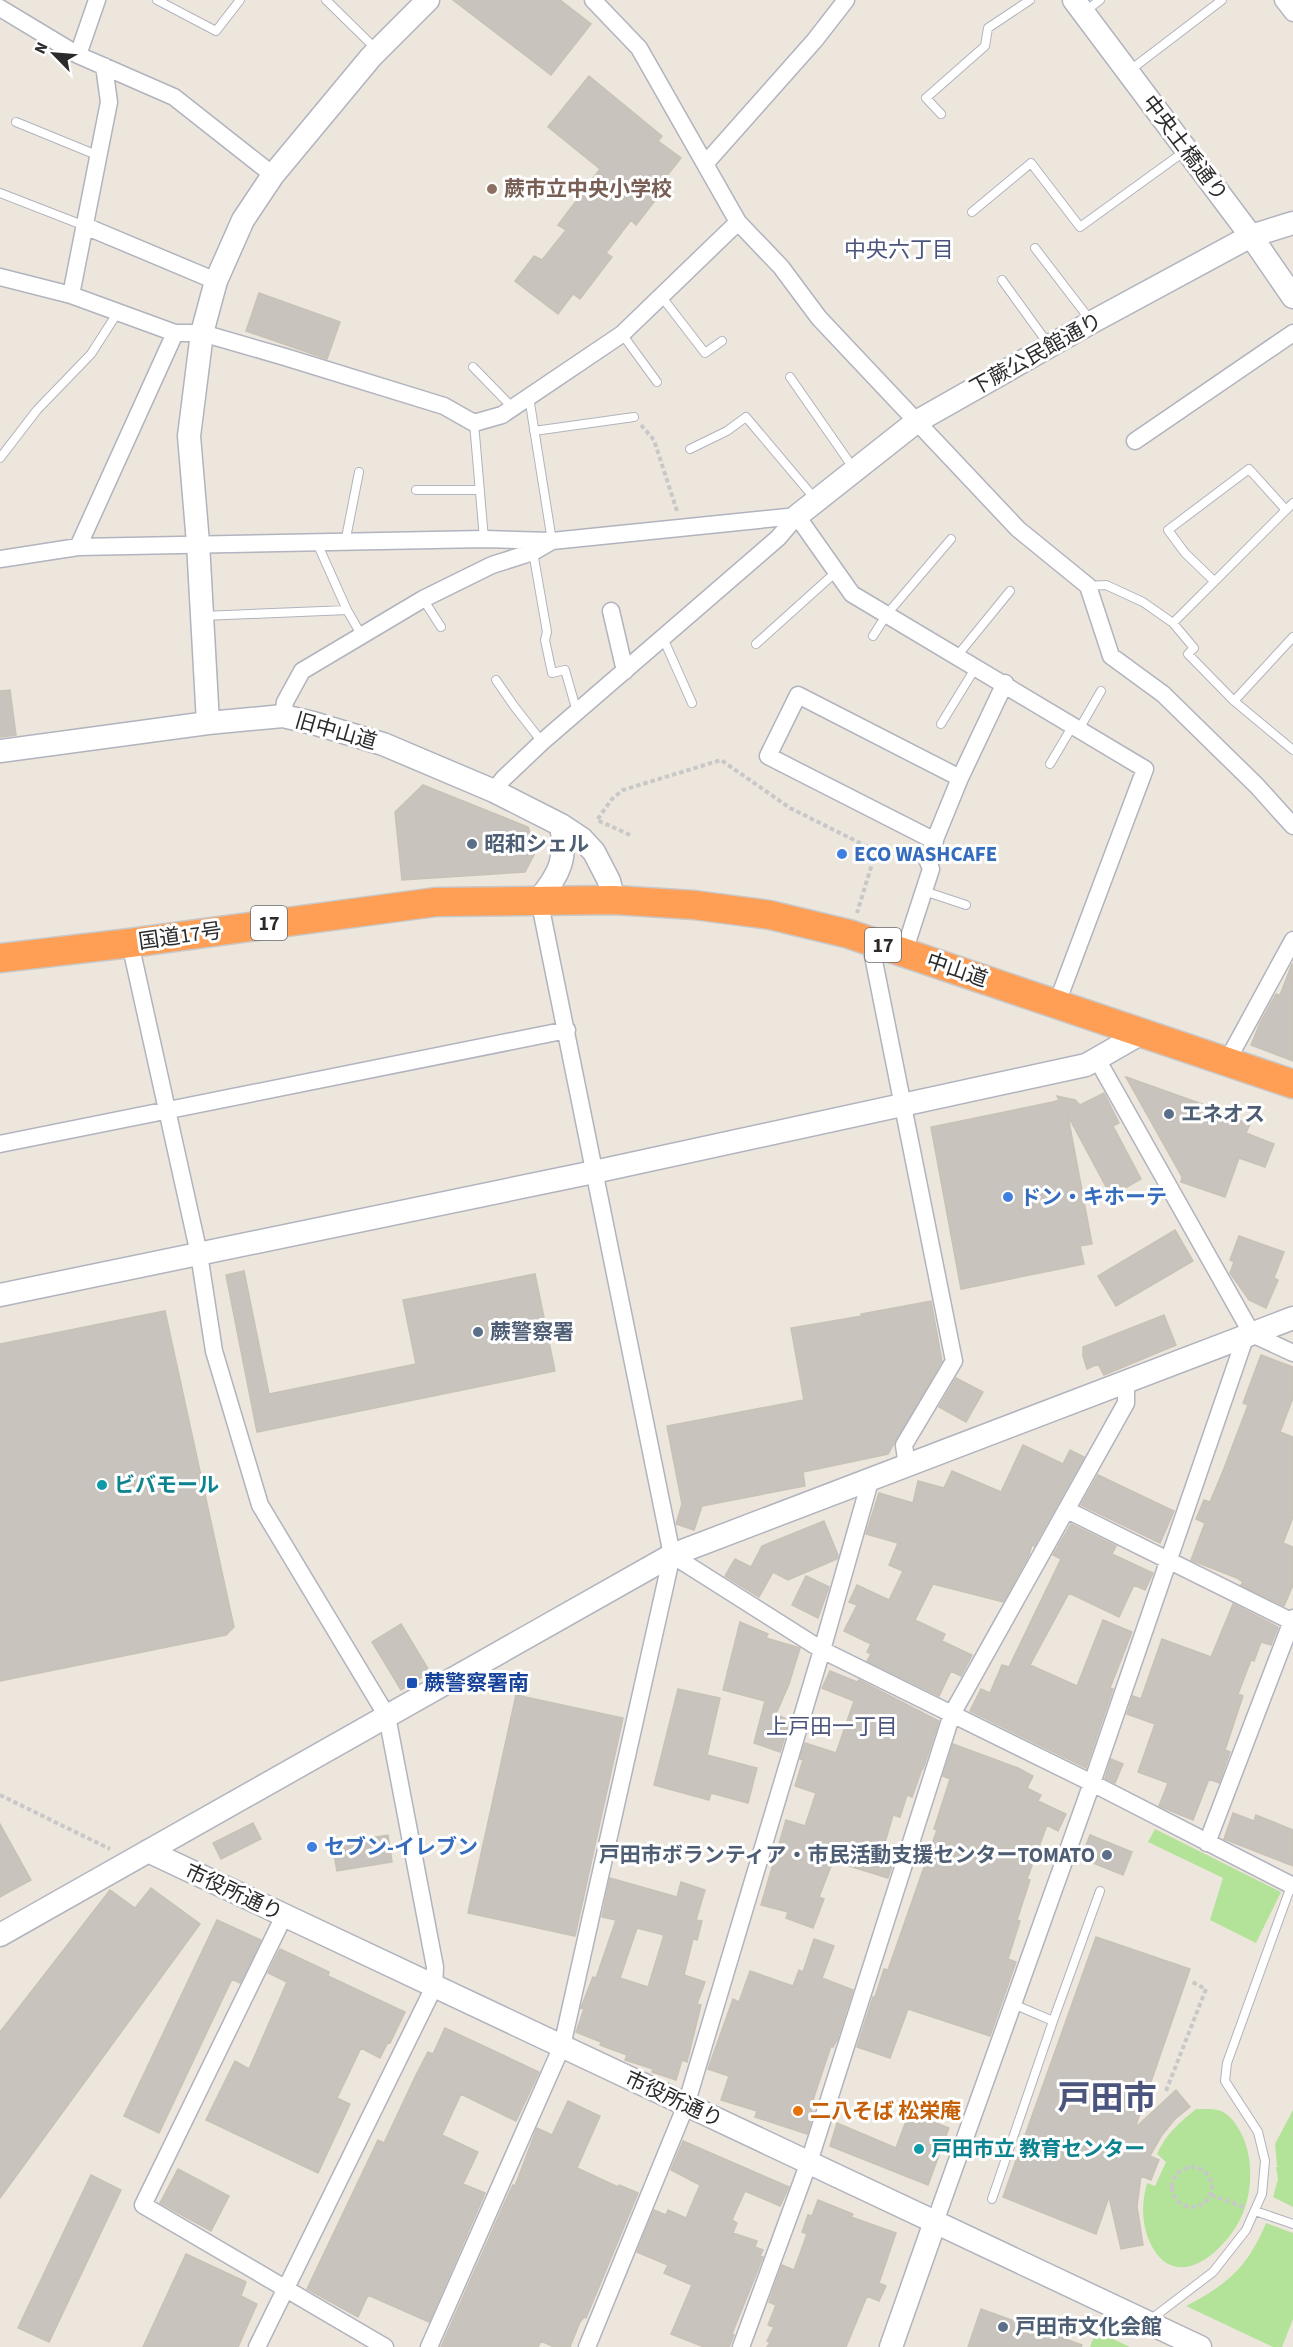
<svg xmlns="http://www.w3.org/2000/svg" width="1293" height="2347" font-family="'Source Sans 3','Noto Sans JP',sans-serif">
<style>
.green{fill:#b3e399}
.building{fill:#c8c3bc;stroke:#c8c2b6;stroke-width:1.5;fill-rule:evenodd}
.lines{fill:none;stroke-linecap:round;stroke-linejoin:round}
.lane-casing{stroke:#b1b3be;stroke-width:10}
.street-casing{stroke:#b1b3be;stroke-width:19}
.secondary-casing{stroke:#b1b3be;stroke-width:25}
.highway-casing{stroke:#c8c8c8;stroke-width:31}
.path{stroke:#c8c8c8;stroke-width:4;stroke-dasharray:4.5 3;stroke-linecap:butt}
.lane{stroke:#fff;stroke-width:8}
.street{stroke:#fff;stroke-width:16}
.secondary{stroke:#fff;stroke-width:22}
.highway{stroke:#ff9e55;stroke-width:28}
.education-dot{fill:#8d6e63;stroke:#fff;stroke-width:2}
.service-dot{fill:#5c6f8a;stroke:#fff;stroke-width:2}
.shop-dot{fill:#3f7fe0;stroke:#fff;stroke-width:2}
.culture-dot{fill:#0f9aa8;stroke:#fff;stroke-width:2}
.transit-dot{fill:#1a4fb4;stroke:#fff;stroke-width:2}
.food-dot{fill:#e8710a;stroke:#fff;stroke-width:2}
.labels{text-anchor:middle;stroke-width:6;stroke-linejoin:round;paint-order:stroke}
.shield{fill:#fff;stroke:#6b6b6b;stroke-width:1.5}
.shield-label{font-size:20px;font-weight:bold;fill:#2b2b2b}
.street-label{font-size:21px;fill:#2b2b2b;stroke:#fff}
.education-label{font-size:21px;font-weight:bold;fill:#785e54;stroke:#fff;text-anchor:start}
.service-label{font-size:21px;font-weight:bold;fill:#4e5e75;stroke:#fff;text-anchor:start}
.shop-label{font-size:21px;font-weight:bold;fill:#366cbe;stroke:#fff;text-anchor:start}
.culture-label{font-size:21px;font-weight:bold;fill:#0d838f;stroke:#fff;text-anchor:start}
.transit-label{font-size:21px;font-weight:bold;fill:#164399;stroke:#fff;text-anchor:start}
.food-label{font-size:21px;font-weight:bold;fill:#c56008;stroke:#fff;text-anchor:start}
.neighbourhood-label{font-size:22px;fill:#4b547c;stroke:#fff}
.town-label{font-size:33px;font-weight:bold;fill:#4b547c;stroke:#fff}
</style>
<rect width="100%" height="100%" fill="#ede6dd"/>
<path class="green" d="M1155,1829L1281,1892L1256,1943L1210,1920L1223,1878L1148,1842Z
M1196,2109C1204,2109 1217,2108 1223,2112C1232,2117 1236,2124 1241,2133C1253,2156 1253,2188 1243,2213C1231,2244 1182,2294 1154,2250C1141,2229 1141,2205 1147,2183L1155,2186L1166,2162L1157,2154C1165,2135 1180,2122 1196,2109Z
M1293,2110V2207L1273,2197L1278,2179L1276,2167H1279L1277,2166L1275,2144Z
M1266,2223L1293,2233V2319L1282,2347H1273L1186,2306C1228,2284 1247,2268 1266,2223Z
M1096,2331L1130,2347H1090Z"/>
<path class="building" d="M453,0H560L591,24L551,75Z
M589,76L662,136L658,141L681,158L666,177L671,180L636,225L631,220L606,253L612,257L580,299L573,294L558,314L515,281L534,256L542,260L566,230L558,225L600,169L548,127Z
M259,293L340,322L327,359L246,331Z
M10,690L16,735L0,737V691Z
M423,785L528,827L537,849L525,872L402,880L395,812Z
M1292,964H1293V1061L1251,1045L1260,1023L1276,994L1280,995Z
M1126,1077L1202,1104L1201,1106L1250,1124L1246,1133L1274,1144L1265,1167L1239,1158L1225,1197L1181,1182L1182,1177Z
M1104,1093L1119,1123L1113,1126L1141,1179L1111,1196L1068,1116L1092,1244L1080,1246L1084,1264L961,1289L931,1127L1053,1102L1059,1100L1057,1096L1075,1100L1080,1105Z
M1175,1230L1193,1261L1116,1306L1098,1276Z
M1239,1236L1284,1252L1274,1278L1278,1280L1266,1308L1249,1300L1230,1273L1234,1262L1230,1260Z
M244,1271L269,1394L416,1364L403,1300L535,1274L555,1371L257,1432L226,1275Z
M931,1301L942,1361L888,1454L803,1472L805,1486L702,1506L694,1530L676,1524L682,1504L667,1426L804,1400L791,1328L862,1316L861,1314Z
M165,1311L234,1627L226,1635L0,1681V1344Z
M1164,1315L1176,1345L1104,1375L1098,1364L1087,1369L1083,1356V1347Z
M1261,1355L1293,1367V1398L1280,1432L1293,1437V1517L1283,1543L1293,1547V1585L1284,1606L1241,1585L1243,1582L1237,1578L1191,1560L1205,1523L1196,1519L1204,1500L1210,1502L1223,1471L1248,1405L1243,1403Z
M956,1378L983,1392L966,1422L939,1407Z
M1023,1445L1063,1464L1070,1450L1084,1457L1034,1546L1032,1545L1029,1555L1003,1602L933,1584L915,1620L945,1634L942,1641L972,1655L961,1676L951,1671L939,1696L867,1661L871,1654L867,1652L871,1644L844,1631L857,1605L849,1602L857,1585L889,1600L903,1571L889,1565L898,1543L866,1534L879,1493L913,1503L918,1481L944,1488L952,1471L1001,1492Z
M1098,1475L1174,1511L1160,1543L1081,1505Z
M824,1521L838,1555L837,1559L788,1580L773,1572L759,1597L725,1576L735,1559L751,1567L762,1546Z
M1071,1524L1116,1546L1112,1554L1153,1573L1145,1590L1134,1585L1119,1617L1069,1593L1030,1665L1077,1686L1103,1620L1132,1632L1110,1688L1113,1689L1086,1768L970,1711L981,1689L990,1693L1002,1665L1009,1667L1061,1559L1053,1555Z
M806,1576L829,1587L818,1618L792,1605Z
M1233,1604L1278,1627L1271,1645L1261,1642L1254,1661L1251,1660L1238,1694L1243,1696L1225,1750L1230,1752L1219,1783L1209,1779L1193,1820L1159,1806L1168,1783L1138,1772L1155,1724L1127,1714L1133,1696L1141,1699L1162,1639L1211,1657Z
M740,1622L768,1634L766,1638L800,1648L789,1684L776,1714L790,1721L780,1752L754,1743L765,1701L723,1690Z
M401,1624L430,1672L401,1690L372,1642Z
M830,1671L857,1682L859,1680L939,1721L923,1769H922L912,1797L907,1795L900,1817L893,1815L884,1846L897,1850L888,1878L833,1861L819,1897L824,1899L813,1928L786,1918L788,1912L761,1905L786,1820L805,1826L816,1793L795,1786L803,1760L800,1759L805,1743L836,1753L854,1701L822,1688Z
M678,1689L720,1698L707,1755L757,1768L748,1803L711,1793L709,1800L654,1785Z
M516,1695L623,1718L575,1936L468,1913Z
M953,1744L1018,1768L1033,1776L1027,1788L1041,1795L1038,1801L1066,1814L1058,1831L1047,1825L1027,1879L1030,1880L1017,1920L1020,1921L1008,1959L1016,1962L990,2036L908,2009L890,2058L857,2047L873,1997H875L884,1969L888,1970L937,1830L934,1829L950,1779L943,1776Z
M1111,1759L1123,1764L1115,1783L1105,1778Z
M1233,1813L1254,1821L1256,1815L1293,1830V1866L1224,1839Z
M253,1823L261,1839L221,1859L213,1843Z
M0,1824L31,1880L0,1897Z
M388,1835L392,1862L337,1871L332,1844Z
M1090,1835L1132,1852L1123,1875L1081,1858Z
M610,1878L677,1897L681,1882L705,1890L696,1920L702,1921L697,1940L693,1939L684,1975L705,1982L697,2004L701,2005L687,2062L682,2060L676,2080L652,2072L653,2069L625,2060L627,2055L600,2045L601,2042L576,2032L584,2009L581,2008L582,2005L593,1977L596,1978L616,1920L602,1917ZM637,1928L664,1935L648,1987L620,1978Z
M151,1888L200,1924L0,2198V2032L110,1890L135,1908Z
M217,1920L261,1940L240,1983L232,1979L159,2133L124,2116Z
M1096,1937L1190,1969L1135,2128L1176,2090L1190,2107L1175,2119L1162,2135L1150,2156L1159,2160L1151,2180L1141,2176L1137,2206L1143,2245L1121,2249L1109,2197L1096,2234L1003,2197Z
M814,1939L834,1946L822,1978L853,1990L837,2040L833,2047L831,2046L814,2097L811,2111L814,2112L807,2134L755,2117L757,2111L721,2100L729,2076L708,2069L733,1999L739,2002L750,1971L793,1986L799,1970L803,1972Z
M280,1949L329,1972L328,1976L405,2012L390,2043L388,2042L380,2058L361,2048L337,2098L350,2104L318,2173L206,2120L235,2061L249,2069L287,1982L268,1973Z
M445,2028L539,2072L516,2121L461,2094L442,2135L478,2152L463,2184L485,2193L429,2322L368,2295L358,2317L307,2289L378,2140L384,2143L416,2075L428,2052L433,2054Z
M568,2101L600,2116L577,2168L618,2187L619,2185L638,2193L586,2318L584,2317L580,2322L570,2347H554L541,2341L538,2347H441L505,2202L513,2185L515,2186L537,2128L552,2135Z
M909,2113L949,2128L928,2185L830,2146L837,2123L896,2148Z
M683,2141L789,2187L780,2206L745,2191L732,2220L737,2223L733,2233L757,2241L755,2247L763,2250L760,2256L763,2257L732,2334L734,2335L729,2347H704L671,2334L692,2285L664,2273L668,2265L637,2252L654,2210L666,2215L668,2210L686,2218L700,2185L671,2170Z
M178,2169L229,2196L211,2231L160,2203Z
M91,2175L121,2190L49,2342L18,2328Z
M818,2200L853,2214L851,2217L896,2233L879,2283L886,2286L879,2301L867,2296L846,2347H767L770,2342L767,2341L774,2327L768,2325L776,2305L769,2302L782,2265L794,2270L807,2234L802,2232L808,2215L812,2216Z
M186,2254L246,2282L241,2296L257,2304L238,2347H143Z
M981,2309L1082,2345L1081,2347H968Z"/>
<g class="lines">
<defs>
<path id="lane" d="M157,0L216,31L240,0
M326,0L377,50
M1084,12L1100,0
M1129,71L1222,0
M941,114L926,98L985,46L988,28L1030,0
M16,122L99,156
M0,193L85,226
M972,212L1031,163L1080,227L1185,151
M1035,248L1091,321
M1002,280L1049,345
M661,296L705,353L722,341
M622,334L657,382
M473,367L513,408
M790,377L854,469
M529,397L552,541
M474,423L484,539
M534,431L634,417
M690,449L727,431L746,417L816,500
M0,458L37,410L91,354L118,312
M416,490H480
M317,543L347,610
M345,543L359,472
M533,552L547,632L545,640L552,673L565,670L577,712
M1214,581L1185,553L1168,530L1249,469L1286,510
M1088,586L1106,585L1143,602L1173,623L1194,648L1188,654L1234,701L1293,750
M423,599L441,627
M203,616L347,610L362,636
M1173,623L1293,503
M873,636L887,614L951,539
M663,638L692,703
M756,644L836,572
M957,656L1010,591
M496,680L514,706L542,742
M1234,701L1293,637
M941,724L976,667
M1078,731L1101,691
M1050,764L1072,727
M924,891L966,905
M1053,2021L1100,1891
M992,2199L1053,2021L1013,2004
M1255,2211L1293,2224
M1150,2320L1213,2272L1246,2230L1262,2194L1265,2161L1258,2132L1225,2081L1227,2063L1291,1886"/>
<path id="street" d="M593,0L639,48L738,222L781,267L819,318L1018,529L1088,586L1111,656L1163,694L1257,786L1293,826
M1283,0L1293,13
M0,8L78,55L174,97L273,175
M78,55L97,0
M705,164L815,40L846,0
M85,226L216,281
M0,277L71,295L175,333H202L285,357L444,406L474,423L502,415L622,334L738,222
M71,295L109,102L104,66
M1135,441L1293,333
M797,516L852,594L1145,769L1057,1003
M78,547L175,333
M0,559L78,547L484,539L551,541
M611,611L625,671
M283,716L285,702L302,671L423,599L492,565L533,552L552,541L797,516
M494,791L503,779L542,742L778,538L797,516
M935,841L768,756L798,695L960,778L1005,683
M870,941L954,1361L904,1445L907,1466
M130,943L199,1254L214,1351L260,1505L387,1716L435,1967L434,1987L257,2347
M904,952L931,869L927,859L960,778
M1097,1059L1252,1334L1293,1353
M1226,1063L1293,940
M0,1144L567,1030
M1067,1510L1293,1622
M672,1555L822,1650L1092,1783L1293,1886
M1207,1843L1293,1618
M284,1916L143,2205L385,2347
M935,2222L1092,1783L1245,1338
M429,2347L562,2046L672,1555L539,899
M587,2347L686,2105L822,1650L871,1478
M741,2347L809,2162L952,1714L1126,1403V1382"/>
<path id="secondary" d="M1074,0L1251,236L1293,297
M797,516L916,422L1092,322L1251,236L1293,223
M208,723L198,543L189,436L202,333L216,281L243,220L273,175L371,57L428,0
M0,751L208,723L283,716L313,723L383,744L494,791L561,825L582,839L594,852L609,881L614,900
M539,899C560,874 567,858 561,825
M0,1295L594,1172L1086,1065L1142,1033
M148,1851L1200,2347
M0,1935L672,1555L1293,1318
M891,2347L935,2222"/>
<path id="highway" d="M0,958L130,943L436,902L614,900L694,905L770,915L849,934L1293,1084"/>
</defs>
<use href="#lane" class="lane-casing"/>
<use href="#street" class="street-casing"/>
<use href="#secondary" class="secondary-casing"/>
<use href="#highway" class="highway-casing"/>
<path class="path" d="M641,425L654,440L677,511
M630,835L597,820L612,799L623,790L721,760L790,808L876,851L857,913
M0,1795L110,1849
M1166,2091L1206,1989L1190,1981
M1172 2187a20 20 0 1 1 40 0a20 20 0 1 1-40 0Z
M1211,2195L1244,2207"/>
<use href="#lane" class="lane"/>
<use href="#street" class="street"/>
<use href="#secondary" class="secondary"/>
<use href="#highway" class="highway"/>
</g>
<circle class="education-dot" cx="492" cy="189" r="6"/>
<g class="service-dot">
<circle cx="472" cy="844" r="6"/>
<circle cx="1169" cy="1114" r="6"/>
<circle cx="478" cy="1332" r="6"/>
<circle cx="1107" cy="1855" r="6"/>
<circle cx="1003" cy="2327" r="6"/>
</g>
<g class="shop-dot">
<circle cx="842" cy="854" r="6"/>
<circle cx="1008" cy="1197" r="6"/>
<circle cx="312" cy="1847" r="6"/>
</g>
<g class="culture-dot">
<circle cx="102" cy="1485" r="6"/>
<circle cx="919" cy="2149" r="6"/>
</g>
<rect class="transit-dot" x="406" y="1677" width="12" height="12" rx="3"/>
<circle class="food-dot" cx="798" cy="2111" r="6"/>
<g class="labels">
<g class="shield">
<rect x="251" y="906" width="36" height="34" rx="4.5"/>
<rect x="865" y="928" width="36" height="34" rx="4.5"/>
</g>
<g class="shield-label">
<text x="269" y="930">17</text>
<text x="883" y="952">17</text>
</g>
<g class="street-label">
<text transform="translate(1185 148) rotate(53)" y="7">中央土橋通り</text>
<text transform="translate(1036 354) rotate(-29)" y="7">下蕨公民館通り</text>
<text transform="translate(336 731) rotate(16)" y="7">旧中山道</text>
<text transform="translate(180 936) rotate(-8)" y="7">国道17号</text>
<text transform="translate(957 970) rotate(19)" y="7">中山道</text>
<text transform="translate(234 1892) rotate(25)" y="7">市役所通り</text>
<text transform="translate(674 2099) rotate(25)" y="7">市役所通り</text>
</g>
<g class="education-label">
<text x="504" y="196">蕨市立中央小学校</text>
</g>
<g class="service-label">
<text x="484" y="851">昭和シェル</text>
<text x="1181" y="1121">エネオス</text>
<text x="490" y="1339">蕨警察署</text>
<text x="1095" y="1862" text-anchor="end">戸田市ボランティア・市民活動支援センターTOMATO</text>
<text x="1015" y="2334">戸田市文化会館</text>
</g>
<g class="shop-label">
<text x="854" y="861">ECO WASHCAFE</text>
<text x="1020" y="1204">ドン・キホーテ</text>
<text x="324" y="1854">セブン-イレブン</text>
</g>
<g class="culture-label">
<text x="114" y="1492">ビバモール</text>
<text x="931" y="2156">戸田市立 教育センター</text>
</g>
<g class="transit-label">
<text x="424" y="1690">蕨警察署南</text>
</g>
<g class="food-label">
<text x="810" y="2118">二八そば 松栄庵</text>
</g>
<g class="neighbourhood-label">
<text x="899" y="257">中央六丁目</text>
<text x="832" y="1734">上戸田一丁目</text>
</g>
<g class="town-label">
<text x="1107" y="2109">戸田市</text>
</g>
</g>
<g transform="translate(54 54) rotate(295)" stroke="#ffffff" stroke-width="4.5" paint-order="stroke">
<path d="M0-4.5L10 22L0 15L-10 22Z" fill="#2b2b2b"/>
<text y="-9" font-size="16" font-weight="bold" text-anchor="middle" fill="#2b2b2b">N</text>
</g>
</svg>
